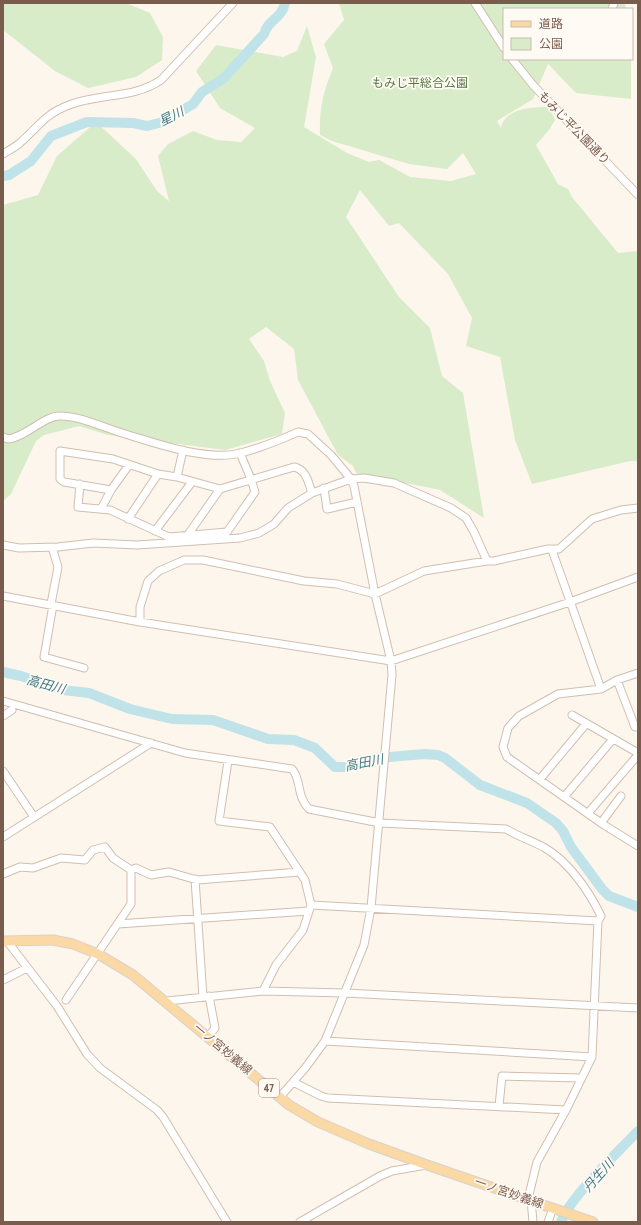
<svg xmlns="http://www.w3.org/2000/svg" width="641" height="1225" font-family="'PT Sans Narrow','Noto Sans JP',sans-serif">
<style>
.green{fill:#d8ecc9}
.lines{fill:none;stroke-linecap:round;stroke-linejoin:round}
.river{stroke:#bfe3e8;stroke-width:10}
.minor-casing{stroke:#d1beb0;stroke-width:9}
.major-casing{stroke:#dad1cd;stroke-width:11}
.minor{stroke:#fff;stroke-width:7}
.major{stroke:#fbd9a5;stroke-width:9}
.labels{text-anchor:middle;stroke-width:3.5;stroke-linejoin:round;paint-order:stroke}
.shield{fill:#fffaf3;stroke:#a28b7f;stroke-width:1}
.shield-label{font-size:11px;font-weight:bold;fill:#7a5c4d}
.park-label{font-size:12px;fill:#537a41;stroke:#fffaf3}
.street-label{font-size:12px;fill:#7a5c4d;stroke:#fffaf3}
.water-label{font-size:13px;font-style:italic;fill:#437c86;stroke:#fffaf3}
</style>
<rect width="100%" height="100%" fill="#fdf6ec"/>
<path class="green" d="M3,3H126L150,13L163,37L162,60L136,77L88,88L55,71L3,30Z
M339,3H625L626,9H504V59H631V99L576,93L548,64L533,99L497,121L501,128C505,108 532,107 549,107L555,120L549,130L536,145L558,184L568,189L572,197L618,253L638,251V461H630L532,484L515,440L500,357L466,346L472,318L448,274L399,223L389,226L360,190L346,217L399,297L430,328L442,376L463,393L484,518L440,490L356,473L353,466L338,455L298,380L294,349L266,327L249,339L264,361L270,381L285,413L282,434L225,450L108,435L79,426L44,435L36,441L11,494L3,501V205L38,195L57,156L96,122L136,159L157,191L169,201L158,156L168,144L193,131L217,140L241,142L255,128L220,108L196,71L216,45L283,57L297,51L307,26L316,57L304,127L347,153L369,162L379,160L410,177L451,181L476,174L463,153L447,169L409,164L332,141L320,135C319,110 323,92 333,68L324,44L344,20Z"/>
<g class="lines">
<path class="river" d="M3,176L9,175L31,161L51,136L87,122L133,123L147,126L163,122L193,104L202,92L223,79L264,34C268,19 281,20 285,3
M3,672L21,676L63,690L89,693L130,709L172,719L213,720L268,739L294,740L315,748L335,767H346L358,762L378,758L424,754L438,755L445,758L480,785L527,803L556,823L563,831L571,847L602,889L609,896L638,907
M561,1222C571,1196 618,1152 638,1131"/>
<defs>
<path id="minor" d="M475,3L504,48
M612,9L614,3
M512,59L533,85L638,195
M3,154C9,150 16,147 21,142C39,126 45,114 69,105C100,93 133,99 161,80L233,3
M3,437L8,439C26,437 45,415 60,416C80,416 102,427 122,433C155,443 207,462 241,453C260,448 280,440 298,432L308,434L331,455L351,479L354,486L375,594L391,661L392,675L371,908L364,945L325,1041L306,1067L280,1097
M129,465L111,490L64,482L60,479V451L113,459L158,474L177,477L220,489L294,467C307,470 308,482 312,493
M177,477L183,450
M80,484L78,507L110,510L169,537L227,532L255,492L251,479L240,453
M324,488L327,509L357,502
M101,509L111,490
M128,519L158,474
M155,531L192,482
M187,536L220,489
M3,545L19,548L58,547L93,543L137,545L240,538L259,533L274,524L288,508L312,493L351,479L364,478L394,483L451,508L466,518L474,532L487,561
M552,550L601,689L617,680L638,673
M3,596L140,622L391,661L570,602L638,577
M51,604L58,567L52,547
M53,605L44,657L84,668
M140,622V607L148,581L159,571L184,560H203L304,581L337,584L375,594L424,571L487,561H494L548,549H559L592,519L621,510L638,508
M617,680L635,727H638
M601,689L558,694L519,716L508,728L503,747L507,757L604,825L638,846
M3,701L185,753L292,769C302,780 296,796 309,809L380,823L506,829C519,837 533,841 545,848C569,862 589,891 601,916L598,921L592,1057L566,1110L537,1162L528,1199
M572,715L638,753
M3,716L12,710
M228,761L219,821L270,827L305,880L311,905L303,930L276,965L263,991
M3,771L34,817
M540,779L586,724
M564,797L613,739
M588,813L638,755
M601,823L621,796
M3,837L151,743
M3,874L20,867L33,868L61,858L85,860L93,850L105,847L113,858L131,870
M195,879L203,997
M311,905L598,921
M118,924L309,911
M7,941L57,1006L87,1054L100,1068L157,1110L163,1117L227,1222
M3,980L27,968
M66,1000L131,904V870L136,868L151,875L169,872L197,880L300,872
M167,1001L263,991L345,993L638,1008
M208,1037L215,1028L209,996
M325,1041L592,1057
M293,1082L321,1096L328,1098L566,1110
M499,1106L502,1076L581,1078
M531,1200L533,1222
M300,1222L380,1176L392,1171L426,1165
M548,1222L553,1208"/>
<path id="major" d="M3,941L53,940L73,944L98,954L133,975L289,1105L318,1122L369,1144L427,1165L593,1222"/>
</defs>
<use href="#minor" class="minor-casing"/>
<use href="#major" class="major-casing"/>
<use href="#minor" class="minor"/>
<use href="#major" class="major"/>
</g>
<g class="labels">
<rect class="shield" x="259" y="1079" width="20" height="18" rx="3"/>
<g class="shield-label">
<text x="269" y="1092">47</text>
</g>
<g class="park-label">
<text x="420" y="87">もみじ平総合公園</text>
</g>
<g class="street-label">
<text transform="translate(574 128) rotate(46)" y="4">もみじ平公園通り</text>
<text transform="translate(223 1049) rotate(40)" y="4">一ノ宮妙義線</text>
<text transform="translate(509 1193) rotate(19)" y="4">一ノ宮妙義線</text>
</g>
<g class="water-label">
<text transform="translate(171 116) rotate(-27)" y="5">星川</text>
<text transform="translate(46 684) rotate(15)" y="5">高田川</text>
<text transform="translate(364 762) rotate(-11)" y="5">高田川</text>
<text transform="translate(598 1175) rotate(-48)" y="5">丹生川</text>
</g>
</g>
<rect width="641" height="1225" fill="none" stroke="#7a5c4d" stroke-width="8"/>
<rect x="503" y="8" width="130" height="52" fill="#fffaf3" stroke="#cabbb1"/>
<rect x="511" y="21" width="20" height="6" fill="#fbd9a5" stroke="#cabbb1"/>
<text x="539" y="28" font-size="12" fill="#7a5c4d">道路</text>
<rect x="511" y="38" width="20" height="12" fill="#d8ecc9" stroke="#cabbb1"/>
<text x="539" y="48" font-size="12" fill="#7a5c4d">公園</text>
</svg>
